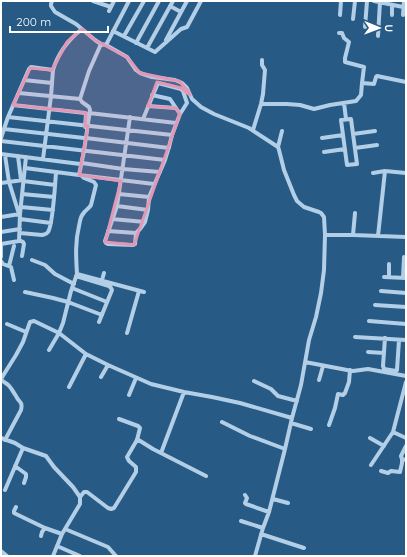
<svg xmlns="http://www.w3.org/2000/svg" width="407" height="557" font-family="Quicksand,sans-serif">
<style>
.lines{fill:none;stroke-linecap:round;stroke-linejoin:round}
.minor{stroke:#b2cfe7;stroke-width:4}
.marked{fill:#e497b5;fill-opacity:0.2;stroke:#e497b5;stroke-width:3;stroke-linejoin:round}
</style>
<rect width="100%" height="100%" fill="#275a84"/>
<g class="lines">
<path class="minor" d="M52,1L51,4V6L55,12L76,24L95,40L101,44L106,45L127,57L136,70L140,73L152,77L175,80L182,83L187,88L192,99L201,107L214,114L249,128L278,147L279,150L284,170L294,195L297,201L304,207L319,212L321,213L324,217L325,235L324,270L321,293L316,317L309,340L301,385L292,418L285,449L269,512L263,528L255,556
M93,1L111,7
M374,1L403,7
M170,6L181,12
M109,11L114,1
M340,15L341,1
M392,15V5
M403,15L404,1
M353,19L355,1
M365,27L367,1
M113,31L155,52L181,29L187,27L201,1
M339,33H342L344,38L349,42L345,58V62L364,67L362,83
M124,36L144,1
M378,36L380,2
M166,40L187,1
M136,43L159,1
M106,45L129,1
M147,48L173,1
M53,70C58,53 68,40 82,29
M24,80L52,83
M19,93L80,99L82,102L89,107L90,110L84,151L79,175L154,184
M152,95L170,99L180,114
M80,99L89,71L101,44
M344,103L346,119
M261,104H287L300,105L314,109L330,105L356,101L361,95L362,83L374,84L376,77L377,76L406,82
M13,105L85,113L86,114L85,127
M148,106L176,108
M89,113L176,123
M8,117L172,135
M130,117L117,206L105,241L106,243L108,244L133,245L135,244L136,233L140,229L145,222L148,210L149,197L165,160L169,147L172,135L180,114L187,103L183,91L181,89L158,83L143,119
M351,119L357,164L347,165L341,120Z
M4,129L84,138
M253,130L261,104L263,94L265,70L262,65V60
M353,134L375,131
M1,138L8,117L29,69L31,67L53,70L51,96L43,159
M86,138L169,148
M322,138L343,135
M1,141L165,160
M278,147L282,131
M355,148L377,145
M324,152L345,149
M1,154L80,164
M5,155L9,182L19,214
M18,156L21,180
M82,163L123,169L160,172
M25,168L79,175
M373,173L385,171
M23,181L55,185
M1,183L23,180
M22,194L54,197
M119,194L149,197
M117,206L148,210
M21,207L53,210
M1,217L20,214
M20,219L51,223
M112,219L145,222
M108,231L136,233
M1,232L20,229
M20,233L42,235C45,234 46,235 48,232C53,225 55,184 56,173
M325,235H353L406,237
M353,235L355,213
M378,236L385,171L406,173
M19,240L23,242L24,244L22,256
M1,244L19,241L20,214L26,157
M1,257V244
M32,260L45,265L55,274L74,284
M1,261L3,264L11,267L14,280
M9,266L14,246
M77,274C76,257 75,242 79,226C80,222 80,217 83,214C85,210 89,209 91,205L96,185L94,182L84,178L82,176
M76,276L109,286L111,288L112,290L99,322
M384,277L406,278
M389,277V264
M403,278L404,257
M102,280L104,273
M72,288L107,302
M381,291L406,293
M25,292L53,298L68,302L102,315
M375,305L406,307
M369,321L406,324
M7,324L26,332
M127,333L139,291
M355,337L406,340
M385,338L383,366L384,369L396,371L397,370L399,340
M49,350L59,333L63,323L71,291L77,274L144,292
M368,352L384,353
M305,362L347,370L353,371L368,369L406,376
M101,377L108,365
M1,379L16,355L23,342L30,322L34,321L59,333L86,354L108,365L151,384L184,392L212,397L240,403L292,418
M1,380C11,386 10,387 16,396C19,403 23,401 21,410L5,440
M319,380L323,366
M254,381L271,389L278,396L297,401
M69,387L86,354
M129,395L136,378
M222,422L250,436L285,449
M291,423L311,429
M329,425L335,408L338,394L343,395L345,393L349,382L350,370
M393,432L406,438
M1,438L15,443L23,448L46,456L54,467L73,487L80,497V504L62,534L53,556
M370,438L384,446
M137,439L153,449L206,476
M406,446L401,456L402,459L406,460
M161,453L184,392
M371,465L393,432L406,382
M15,466L26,474V477L24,483
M381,471L388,473L391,471L400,472L402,463V459
M5,490L23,448
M245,495L247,498L245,503L246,504L269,512
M80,497L84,492H87L108,508L111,509L114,508L136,472V467L129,461L127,457L137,440L140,428L138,426L119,419
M273,499L288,503
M16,507L14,511V513L45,528L62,534
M241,521L263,528
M65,529L108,547L116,556
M261,534L304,548
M41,536L42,532L45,528
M57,546L80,556
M1,551L7,556"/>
</g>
<path class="marked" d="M82,29L95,40L127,57L140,73L179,81L188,91L190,95L181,88L157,82L148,106L176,108L180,114L134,245L105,242L121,181L79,175L88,126H85L86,113L13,105L30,68L52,70L67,42Z"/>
<rect width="407" height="557" fill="none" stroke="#ffffff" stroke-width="4"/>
<g transform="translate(379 28) rotate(91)" stroke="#275a84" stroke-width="3" paint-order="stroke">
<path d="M0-3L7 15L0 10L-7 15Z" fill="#ffffff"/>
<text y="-6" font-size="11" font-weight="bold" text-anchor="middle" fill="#ffffff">U</text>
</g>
<path d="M10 26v6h98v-6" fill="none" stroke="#ffffff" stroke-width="2"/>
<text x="16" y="26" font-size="12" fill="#ffffff" stroke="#275a84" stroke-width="3" paint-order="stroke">200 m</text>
</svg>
